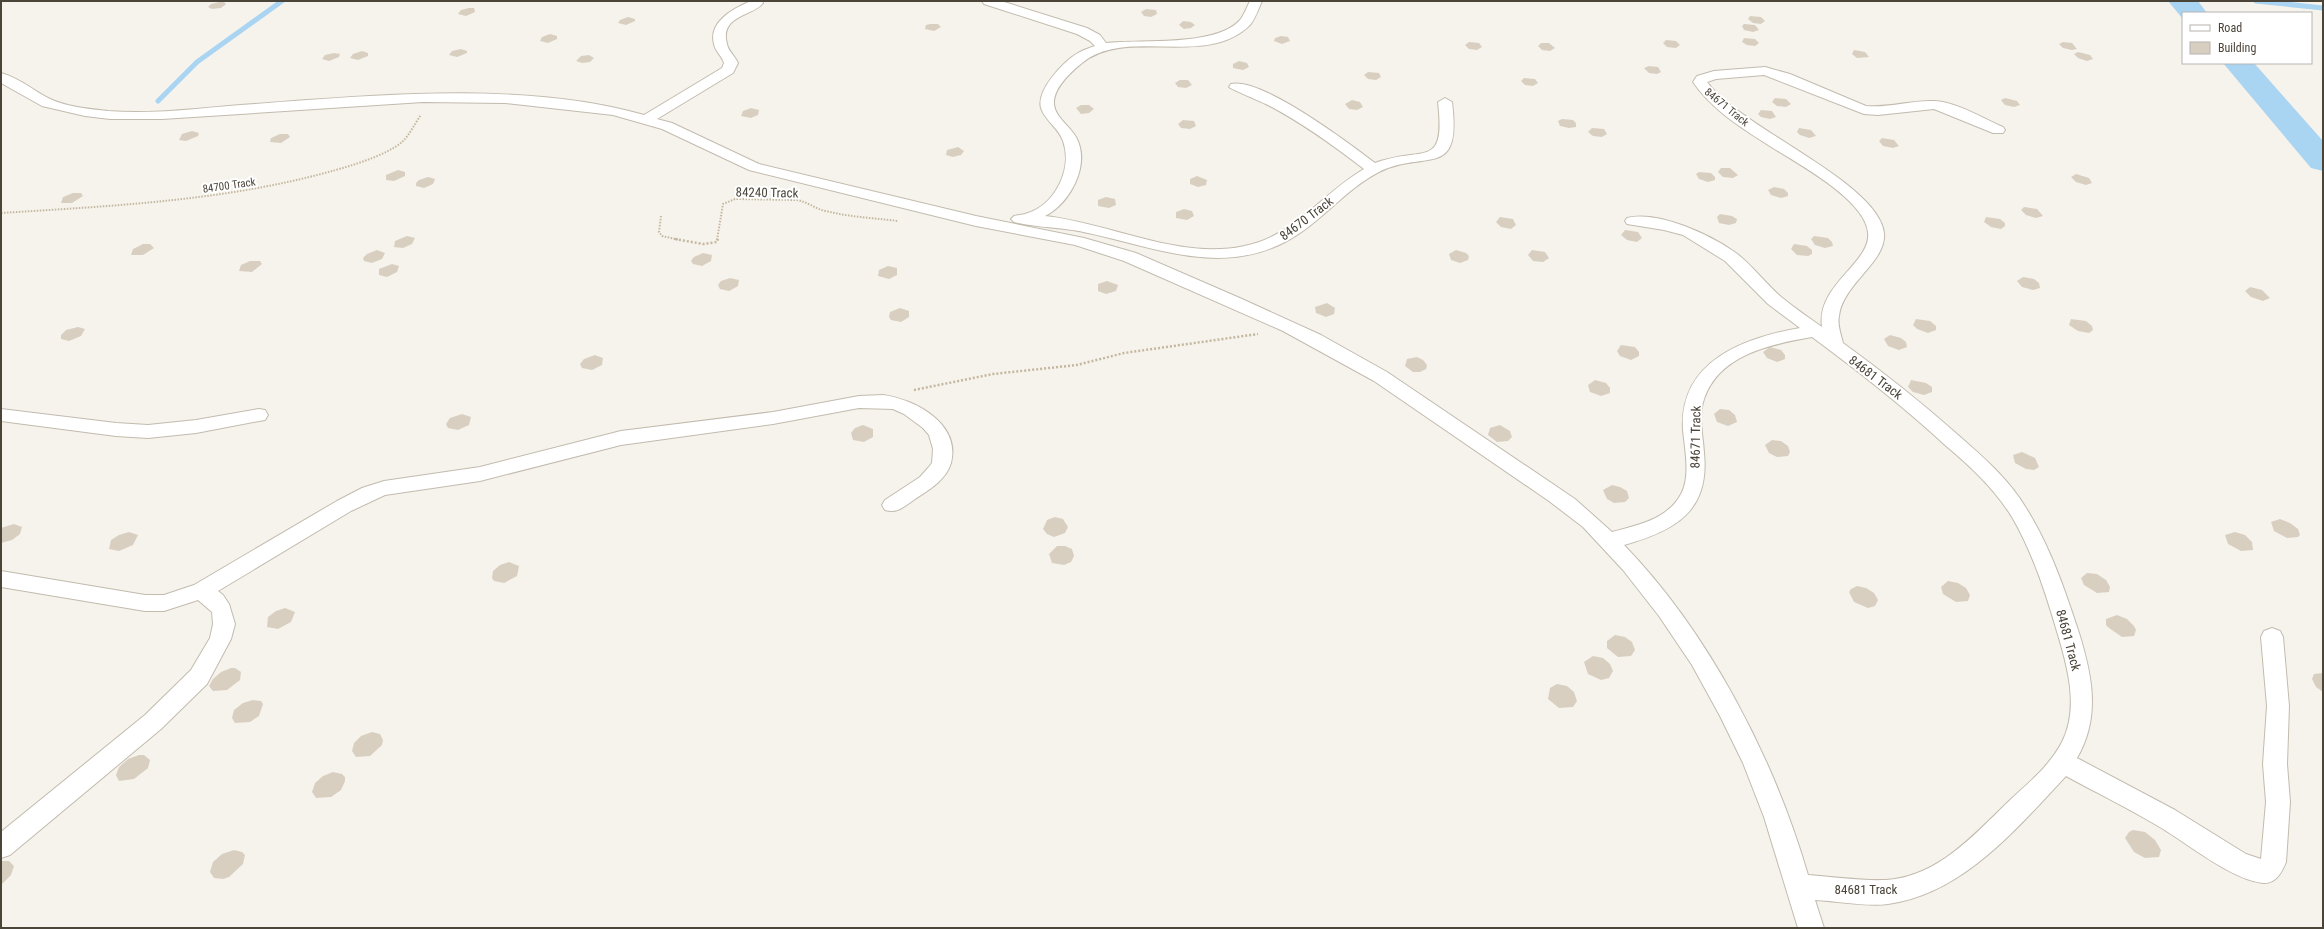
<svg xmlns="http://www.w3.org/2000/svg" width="2324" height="929" font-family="'Roboto Condensed',sans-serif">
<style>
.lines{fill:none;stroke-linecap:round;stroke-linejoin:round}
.stream{stroke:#a9d4f2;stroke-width:5}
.river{fill:#a9d4f2;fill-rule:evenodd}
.building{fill:#d8cfc1}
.street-casing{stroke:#c2bbae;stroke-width:2}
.path-far1{stroke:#c4b79f;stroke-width:2;stroke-dasharray:1.5 1.5;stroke-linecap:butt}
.path{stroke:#c4b79f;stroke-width:2.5;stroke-dasharray:2 2;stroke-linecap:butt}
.street{fill:#fff;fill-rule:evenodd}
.labels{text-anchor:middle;stroke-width:4;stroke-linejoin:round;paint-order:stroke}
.far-street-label{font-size:11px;fill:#4b4439;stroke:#fff}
.street-label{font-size:13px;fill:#4b4439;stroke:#fff}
</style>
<rect width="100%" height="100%" fill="#f6f3ec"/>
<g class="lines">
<path class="stream" d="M2256,1L2323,8
M158,101L197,62L282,1"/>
<path class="river" d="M2168,1H2198L2207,13H2183V19Z
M2223,63H2254L2323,141V171L2311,168Z"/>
</g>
<path class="building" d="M223,1L226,4L221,8L212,9L208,7L211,4Z
M469,8H474L475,12L466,16L458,14L461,10Z
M1146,9L1156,10L1157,14L1151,17L1144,16L1141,12Z
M1750,16L1761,17L1765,21L1761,24L1753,23L1748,19Z
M628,17L635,19V21L626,25L618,23L620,20Z
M1183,21L1191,22L1195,25L1191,28L1184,29L1179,25Z
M930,24H938L941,27L934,31L925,29L926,25Z
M1744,24L1755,25L1759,30L1753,32L1744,30L1742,26Z
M550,34L557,36V39L548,43L540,41L542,37Z
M1281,36L1288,37L1290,41L1282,44L1274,41L1275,38Z
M1744,38L1755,39L1759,43L1755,46L1747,45L1742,42Z
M1666,40L1676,41L1680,45L1676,48L1667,47L1663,43Z
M1469,42L1479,43L1482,47L1477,50L1469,49L1465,45Z
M2063,42L2072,43L2077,49L2072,50L2063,48L2059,44Z
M1541,43H1549L1555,48L1550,51L1542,50L1538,46Z
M461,49L467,51V53L457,57L449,55L452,51Z
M1854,50L1865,52L1869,57L1857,58L1852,54Z
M362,51L368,53V56L358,60L350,58L353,54Z
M2078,52L2090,55L2093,59L2087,61L2078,58L2074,54Z
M334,53L340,54L339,57L329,61L322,59L325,55Z
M589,55L594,58L590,62L582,63L576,61L581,56Z
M1239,61L1247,63L1249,67L1243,70L1233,68V64Z
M1649,66L1658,67L1661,72L1657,74L1649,73L1644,68Z
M1368,72L1379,73L1381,77L1376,80L1368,79L1364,75Z
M1524,78L1535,79L1538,83L1533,86L1525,85L1521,81Z
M1180,80H1188L1192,85L1186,88L1178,87L1175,83Z
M1775,98L1786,99L1791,104L1786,107L1777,106L1772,102Z
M2005,98L2017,101L2020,105L2014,107L2005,105L2001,100Z
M1352,100L1360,102L1363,107L1357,110L1349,109L1345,104Z
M1081,105H1089L1094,109L1089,113L1081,114L1076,108Z
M751,108L759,110L758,115L751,118L741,116L743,111Z
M1761,110L1772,111L1776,117L1770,119L1761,117L1758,114Z
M1562,119L1573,120L1576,123V127L1569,128L1560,126L1558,121Z
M1183,120L1194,121L1196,126L1190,129L1181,128L1178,124Z
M1592,128L1604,129L1607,134L1602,137L1593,136L1588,132Z
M1799,128L1811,130L1816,136L1809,138L1800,135L1797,132Z
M192,131L199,133L198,136L186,141L179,140L182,134Z
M280,134H288L290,137L281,143L270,142L271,138Z
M1882,138L1894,140L1899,146L1893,148L1883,146L1879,141Z
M958,147L964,151L961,155L953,157L946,155L947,150Z
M1721,168H1730L1738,175L1733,178L1723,177L1718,172Z
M398,170L405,172V176L394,181L386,180V175Z
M1699,172L1711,173L1715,177V180L1708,182L1699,179L1696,174Z
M2076,174L2089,178L2092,183L2086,185L2076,182L2071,177Z
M1197,176L1207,180L1206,185L1198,187L1190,184V179Z
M428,177L435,179L433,184L424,188L416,186V183L419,180Z
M1774,187L1784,189L1788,193V196L1781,198L1771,195L1768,190Z
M73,193H81L83,196L72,203H61L63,197Z
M1106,197L1115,199L1116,205L1109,208L1098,206V200Z
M2024,207L2037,209L2043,216L2036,218L2026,215L2021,210Z
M1184,209L1192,211L1194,216L1187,220L1176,218V212Z
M1720,214L1732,216L1737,219L1736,223L1729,225L1719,223L1717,217Z
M1500,217L1513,219L1516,225L1511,229L1501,227L1496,222Z
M1986,217L2000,219L2005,223V226L2001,229L1991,227L1984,222Z
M1625,230L1638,232L1642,238L1637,242L1627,240L1621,235Z
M407,236L415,238L412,244L403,248L394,247L395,241Z
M1814,236L1828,238L1832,242L1833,246L1825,248L1815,245L1811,239Z
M143,244H150L154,248L143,255H131L133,249Z
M1794,244L1807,246L1812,250V254L1808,256L1797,255L1791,249Z
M377,250L385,253L382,259L372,263L364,261L363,258L367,254Z
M1456,250L1466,253L1469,256L1468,260L1460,263L1451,260L1449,254Z
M1532,250L1545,252L1549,258L1543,262L1533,261L1528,255Z
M703,253L712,255L711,261L702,266L693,264L691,261L694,257Z
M250,261H260L262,264L252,272L239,271L241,265Z
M392,264L399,266L397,272L387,277L379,275V269Z
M888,266L897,268V275L889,279L878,276L879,270Z
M2023,277L2034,279L2039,283L2040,288L2033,290L2022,287L2017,281Z
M730,278L739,280L738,286L729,291L720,289L718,285L721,281Z
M1107,281L1118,285L1116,291L1106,294L1098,291V284Z
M2250,287L2262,290L2270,298L2263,301L2251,297L2245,291Z
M1327,303L1335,308L1334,314L1326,317L1316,313L1315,307Z
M900,308L909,311V317L901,322L891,320L889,317L890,312Z
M1916,319L1930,321L1936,326V330L1928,333L1917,329L1913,325Z
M2071,319L2086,321L2092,326L2093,330L2089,333L2078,331L2069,325Z
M78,327L85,329L81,336L69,341L61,339V335L66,330Z
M1890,335L1901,338L1906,342L1907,347L1899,350L1888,346L1884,339Z
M1621,345L1635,347L1639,352V356L1631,360L1620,356L1617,351Z
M1770,347L1781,350L1785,355V359L1777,362L1767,358L1763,352Z
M595,355L603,358L602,365L592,370L582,368L580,364L584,359Z
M1417,357L1423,360L1427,365L1426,369L1420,372H1413L1405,366L1407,359Z
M1595,380L1606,383L1610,388V393L1601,396L1590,392L1588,385Z
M1911,380L1926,383L1932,387V392L1924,395L1913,392L1908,387Z
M1720,409L1729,410L1735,415L1737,422L1728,426L1717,422L1714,414Z
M462,414L471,417L469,425L458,430L448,428L446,424L450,418Z
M863,425L873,429V437L864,442L853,440L851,433L855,428Z
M1500,425L1510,431L1512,437L1508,441L1497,442L1488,435L1490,428Z
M1772,440L1781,441L1788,446L1790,452L1788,456L1777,457L1769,453L1765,445Z
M2022,452L2035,458L2039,467L2034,470L2026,469L2015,463L2013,455Z
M1612,485L1620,487L1627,491L1629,498L1625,502L1614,503L1607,499L1603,490Z
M1055,517L1063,519L1068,527L1065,533L1054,537L1047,534L1043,529L1047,520Z
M2280,519L2290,523L2298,529L2300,535L2298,537L2287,538L2274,531L2271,522Z
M14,524L22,527L20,534L12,540L1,543V528Z
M129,532L138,535L133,545L119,551L109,549L111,540L119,535Z
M2235,532L2245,535L2252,542L2253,550L2241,551L2228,544L2225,535Z
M1057,546H1065L1072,549L1074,556L1071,562L1064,565L1052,563L1049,554Z
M509,562L519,566L517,576L504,583L494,581L492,578L493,571L500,565Z
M2087,573L2097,574L2106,580L2110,587L2109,592L2097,593L2084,585L2081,578Z
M1948,581L1958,583L1966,588L1970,595L1968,601L1956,602L1943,594L1941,587Z
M1857,586L1866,588L1874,593L1878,600L1875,606L1868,608L1854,602L1849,592L1851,589Z
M285,608L295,612L291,622L278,629L267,627L268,617L276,611Z
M2117,615L2127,619L2134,626L2136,630L2134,636L2122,637L2109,628L2106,625V619Z
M1615,635L1625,637L1632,642L1635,650L1631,656L1618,657L1607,648V641Z
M1593,656L1603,658L1610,664L1613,671L1609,678L1601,680L1588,674L1584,662Z
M231,668H235L241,672L240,680L227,690L213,691L209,686L213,679L221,672Z
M2323,673V692L2316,687L2312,679L2314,674Z
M1557,684L1567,686L1574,692L1577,701L1573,707L1559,708L1548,699L1550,688Z
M253,700L261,701L263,704L259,716L250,722L235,723L232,718L234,710L243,703Z
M372,732L380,734L383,740L382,745L370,756L356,757L352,751L354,743L361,736Z
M139,755H144L150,760L148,768L134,779L119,781L116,775L119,767L128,759Z
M333,772L342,774L345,777V781L341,790L331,797L316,798L312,792L315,783L323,776Z
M2133,830L2145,832L2155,840L2161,850L2159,857L2145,858L2134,852L2125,838L2129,832Z
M234,850L242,852L245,855L243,864L229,877L223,879L214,878L210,872L213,862L222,854Z
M1,861H9L14,866L11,875L1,885Z"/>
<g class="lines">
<defs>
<path id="street" d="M751,1H762L763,3C754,16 719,15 727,44C728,51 735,56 738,63L733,73L657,119L672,123L759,164L976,216L1084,238L1136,253L1242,299L1321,335L1387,372L1575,499L1612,532C1635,526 1664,520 1678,499C1692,480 1685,452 1683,430C1679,361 1744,338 1800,328L1768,304L1725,261L1683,235L1664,230L1627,224L1625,221L1627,218C1658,210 1711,235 1736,253C1752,265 1765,283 1780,296C1793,307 1808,317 1822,327C1816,284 1872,263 1868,232C1864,197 1790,160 1762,141C1737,125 1710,107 1693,82L1697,76L1714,71L1765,67L1790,74L1866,106C1889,108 1912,100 1934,101C1957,102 1982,118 2003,127L2005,130L2003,133H1993L1934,109L1878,115L1864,114L1764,75L1716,79L1707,82C1742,129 1878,182 1884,233C1887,262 1843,283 1839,316C1837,325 1841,334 1843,343C1883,372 1921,402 1958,435C1983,457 2009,479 2026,508C2050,546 2065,590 2079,633C2092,675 2101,717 2077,758L2175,810L2246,854L2261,859L2266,802L2263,764L2267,706L2261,637L2264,631L2272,628L2280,631L2283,637L2289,706L2287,764L2290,802L2286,862C2282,872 2276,884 2263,883C2231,880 2186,842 2158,826C2128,808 2097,793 2066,776C2017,828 1963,894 1888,904C1867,907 1838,901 1815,900L1824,928H1798L1764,817L1743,763L1720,716L1692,665L1659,616L1623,570L1583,527L1549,501L1374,381L1283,331L1124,261L1075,245L976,226L749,170L662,129L613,115L505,103L423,102L162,119H110L85,116L42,106L1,83V73C18,77 34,91 50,99C67,107 90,109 108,111C156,115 207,107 255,104C378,95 525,81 644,115L722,68L724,63C722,56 715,51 714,44C708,22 734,8 751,1ZM1812,337C1858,371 1903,406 1945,445C1970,466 1994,488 2012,517C2033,553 2046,594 2058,635C2068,668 2079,709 2062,742C2049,767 2027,784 2007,803C1973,836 1937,877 1886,880C1861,881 1834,877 1808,875C1774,758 1709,633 1624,545C1674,531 1710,512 1704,453C1703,436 1698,416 1704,399C1719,354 1772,344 1812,337Z
M982,1H1001L1087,28L1100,35L1106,43C1141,39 1216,47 1240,20C1244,15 1247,7 1250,1H1262C1259,8 1255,19 1250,25C1205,69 1127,26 1082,63C1071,72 1053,88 1054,104C1055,118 1071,126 1077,139C1090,166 1070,203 1045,216C1119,224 1201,272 1273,236C1307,219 1331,188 1364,169C1333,145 1302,123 1268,105C1262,102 1231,89 1229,87L1231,84C1262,77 1350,144 1375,163C1423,145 1446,171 1438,102L1445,98L1452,102C1462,181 1426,149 1379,172C1344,190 1320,224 1285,242C1219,276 1154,247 1088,233C1064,227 1037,228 1014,222L1011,219L1014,216C1017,215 1022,215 1025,214C1055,206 1073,169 1063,141C1059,128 1045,121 1041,108C1036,90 1064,61 1078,53C1083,50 1089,48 1095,46L1090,41L1077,34L984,4Z
M883,395C914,399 961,423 951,463C946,480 929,490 915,499C905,506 897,514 885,510L882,505L885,500L920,477L928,468L932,463L933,449L929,435L923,428L904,414L893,409L859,408L773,424L621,445L480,481L385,495L351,511L218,591L223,595L229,604L235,624L231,639L207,684L161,729L10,855L1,858V832L145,715L191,670L210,638L213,624L212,612L198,600L164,611H145L1,587V571L145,595H164L194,585L337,501L362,488L384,481L480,467L621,431L773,412L859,396Z
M1,409L116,423L148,425L196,420L259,409L265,410L268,415L265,420L259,421L196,433L148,438L116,436L1,421Z"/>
</defs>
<use href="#street" class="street-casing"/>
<path class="path-far1" d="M1,213C111,206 225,201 332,171C351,166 387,155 402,142C409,136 415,123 421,115
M661,216L659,232L662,236L680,240
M717,240L723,204L735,199L797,200C808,202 815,209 826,211C849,217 874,218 898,221"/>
<path class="path" d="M675,239L703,244L717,242L718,239
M914,390L993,374L1077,365L1124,353L1258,334"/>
<use href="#street" class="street"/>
</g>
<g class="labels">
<g class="far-street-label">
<text transform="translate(1727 107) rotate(39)" y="4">84671 Track</text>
<text transform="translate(229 185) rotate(-8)" y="4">84700 Track</text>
</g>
<g class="street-label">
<text transform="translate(767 192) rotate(1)" y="5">84240 Track</text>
<text transform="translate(1306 218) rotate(-37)" y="5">84670 Track</text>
<text transform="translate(1876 377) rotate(37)" y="5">84681 Track</text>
<text transform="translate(1695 437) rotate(-89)" y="5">84671 Track</text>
<text transform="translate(2069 640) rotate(75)" y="5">84681 Track</text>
<text x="1866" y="894">84681 Track</text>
</g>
</g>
<rect width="2324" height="929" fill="none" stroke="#4b4439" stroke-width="4"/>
<rect x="2182" y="12" width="130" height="52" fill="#ffffff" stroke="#b7b4b0"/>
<rect x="2190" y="25" width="20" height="6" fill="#ffffff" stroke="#b7b4b0"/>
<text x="2218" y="32" font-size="12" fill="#4b4439">Road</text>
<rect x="2190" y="42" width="20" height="12" fill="#d8cfc1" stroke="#b7b4b0"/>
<text x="2218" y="52" font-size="12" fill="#4b4439">Building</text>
</svg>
